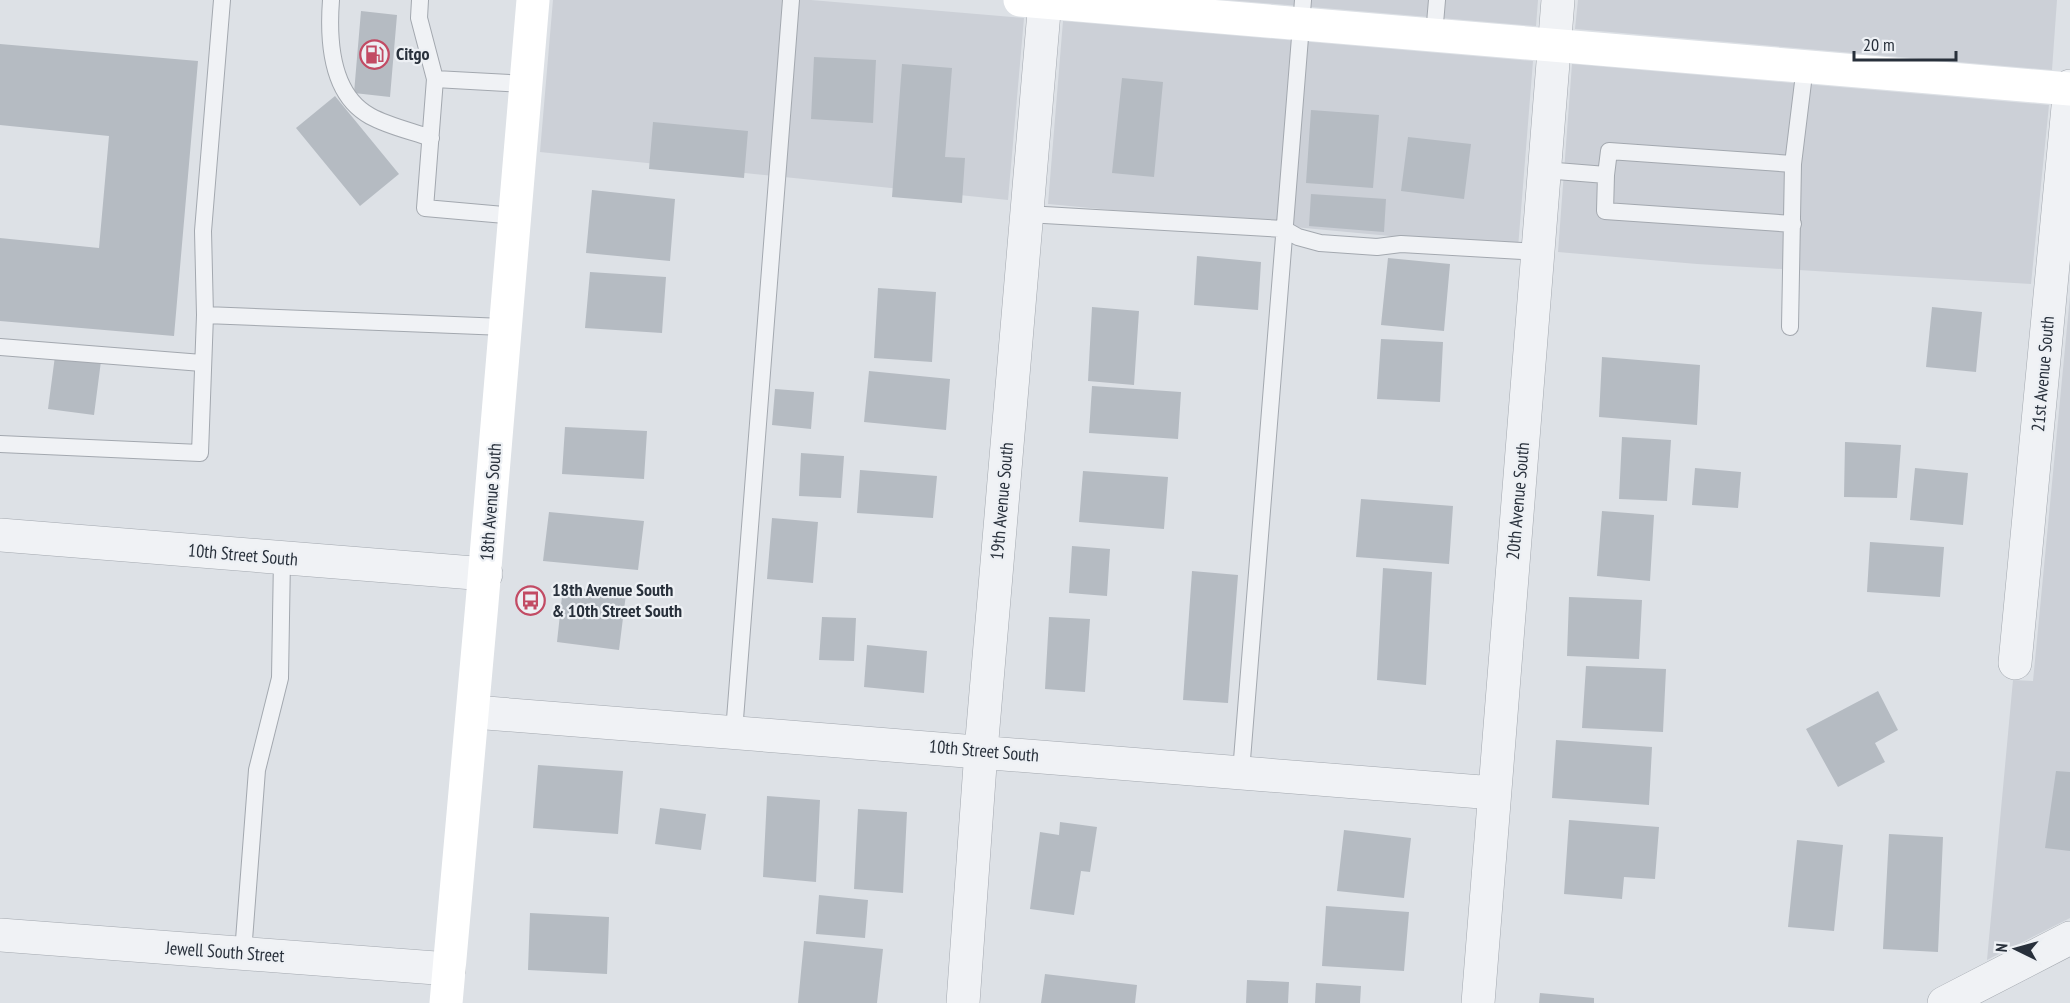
<svg xmlns="http://www.w3.org/2000/svg" width="2070" height="1003" font-family="'PT Sans Narrow',sans-serif">
<style>
.built{fill:#ccd0d7}
.building{fill:#b5bbc2}
.lines{fill:none;stroke-linecap:round;stroke-linejoin:round}
.lane-casing{stroke:#a3a8af;stroke-width:18}
.street-casing{stroke:#a3a8af;stroke-width:34}
.lane{stroke:#f0f2f5;stroke-width:16}
.street{stroke:#f0f2f5;stroke-width:33}
.secondary{stroke:#fff;stroke-width:33}
.labels{text-anchor:middle;stroke-width:4.5;stroke-linejoin:round;paint-order:stroke}
.poi-label{font-size:18px;font-weight:bold;fill:#28303b;stroke:#edf0f4;text-anchor:start}
.street-label{font-size:18px;fill:#28303b;stroke:#edf0f4}
</style>
<rect width="100%" height="100%" fill="#dde1e6"/>
<path class="built" d="M553,0H811L1024,18L1008,200L540,152Z
M1228,0H1538L1536,26Z
M1578,0H2057L2052,70L1575,29Z
M1063,21L1533,61L1518,248L1048,204Z
M1572,64L2049,105L2031,284L1697,264L1558,252Z
M2070,296V918L1987,960L2013,680L2033,681Z"/>
<path class="building" d="M361,11L397,15L390,97L354,93Z
M0,44L198,61L174,336L0,321V238L99,248L109,136L0,125Z
M814,57L876,60L873,123L811,119Z
M902,64L952,68L945,157L965,158L962,203L892,197Z
M1122,78L1163,82L1154,177L1112,173Z
M335,96L399,174L360,206L296,128Z
M1311,110L1379,115L1373,188L1306,183Z
M653,122L748,131L744,178L649,169Z
M1408,137L1471,144L1464,199L1401,191Z
M592,190L675,199L670,261L586,253Z
M1311,194L1386,199L1384,232L1309,226Z
M1197,256L1261,262L1258,310L1194,305Z
M1388,258L1450,264L1444,331L1381,325Z
M590,272L666,277L662,333L585,328Z
M878,288L936,292L932,362L874,358Z
M1092,307L1139,311L1134,385L1088,381Z
M1932,307L1982,312L1976,372L1926,367Z
M1381,339L1443,342L1440,402L1377,399Z
M55,356L101,361L94,415L48,409Z
M1602,357L1700,365L1697,425L1599,417Z
M869,371L950,379L946,430L864,422Z
M1092,386L1181,392L1178,439L1089,433Z
M775,389L814,392L811,429L772,425Z
M565,427L647,431L644,479L562,474Z
M1622,437L1671,440L1667,501L1619,499Z
M1845,442L1901,445L1897,498L1844,497Z
M801,453L844,456L841,498L799,496Z
M1695,468L1741,472L1738,508L1692,505Z
M1915,468L1968,473L1963,525L1910,520Z
M860,470L937,476L933,518L857,513Z
M1083,471L1168,477L1164,529L1079,522Z
M1361,499L1453,506L1449,564L1356,557Z
M1602,511L1654,515L1650,581L1597,576Z
M549,512L644,521L638,570L543,561Z
M772,518L818,522L813,583L767,579Z
M1870,542L1944,547L1940,597L1867,592Z
M1072,546L1110,549L1107,596L1069,593Z
M1383,568L1432,572L1426,685L1377,680Z
M1192,571L1238,575L1228,703L1183,700Z
M563,587L626,594L619,650L557,642Z
M1569,597L1642,600L1639,659L1567,656Z
M822,617L856,618L854,661L819,660Z
M1049,617L1090,619L1085,692L1045,689Z
M867,645L927,651L924,693L864,687Z
M1586,666L1666,669L1663,732L1582,728Z
M1878,691L1898,730L1875,743L1885,762L1838,787L1806,729Z
M1556,740L1652,747L1649,805L1552,798Z
M538,765L623,771L618,834L533,828Z
M2056,771L2070,772V851L2045,848Z
M767,796L820,800L816,882L763,877Z
M660,808L706,814L701,850L655,844Z
M858,809L907,812L903,893L854,889Z
M1569,820L1659,827L1655,879L1624,877L1622,899L1564,894Z
M1060,822L1097,827L1090,872L1081,871L1074,915L1030,909L1040,832L1059,835Z
M1344,830L1411,838L1404,898L1337,891Z
M1889,834L1943,837L1938,952L1883,949Z
M1797,840L1843,845L1834,931L1788,927Z
M819,895L868,900L865,938L816,934Z
M1326,906L1409,912L1404,971L1322,966Z
M530,913L609,917L607,974L528,970Z
M804,941L883,949L877,1003H798Z
M1045,974L1137,985L1135,1003H1041Z
M1247,980L1289,982L1288,1003H1246Z
M1316,983L1361,986L1360,1003H1315Z
M1540,993L1594,998V1003H1539Z"/>
<g class="lines">
<defs>
<path id="lane" d="M331,0C328,40 330,94 370,116C388,126 411,131 431,138
M420,0L419,18L435,79L425,208L515,216
M1434,35L1437,0
M435,79L526,84
M1544,170L1606,175L1609,151L1793,164L1805,66
M1606,175L1605,211L1793,224
M1027,214L1284,229L1298,237L1320,243L1377,247L1401,244L1538,252
M205,315L504,327
M1790,327L1793,164
M0,347L202,363
M0,444L200,453L205,315L203,231L222,0
M734,732L791,0
M1241,772L1303,0
M243,953L257,770L280,678L282,558"/>
<path id="street" d="M0,535L486,574
M2015,663L2070,86
M474,712L1494,793
M0,935L449,969
M963,1003L981,751L1045,0
M1478,1003L1558,0
M1944,1003L2070,938"/>
</defs>
<use href="#lane" class="lane-casing"/>
<use href="#street" class="street-casing"/>
<use href="#lane" class="lane"/>
<use href="#street" class="street"/>
<path class="secondary" d="M1020,0L2070,89
M446,1003C478,669 504,334 533,0"/>
</g>
<defs>
<symbol id="fuel-ring" viewBox="-11 -11 22 22"><circle r="9.5" fill="#edf0f4" stroke="#c24b64" stroke-width="1.5"/><path d="M-5.5-6h7V0h2V4h1.3V-2.5L3-4.5l.8-.8L6-3V5H2.5V1h-1V6h-7ZM-4.2-4.7v3.2H.2V-4.7Z" fill="#c24b64"/></symbol>
<symbol id="bus-ring" viewBox="-11 -11 22 22"><circle r="9.5" fill="#edf0f4" stroke="#c24b64" stroke-width="1.5"/><path d="M-5-6H5V4H4V6H2V4H-2V6H-4V4H-5ZM-3.5-4V0h7V-4ZM-3.5 1.2v1.5H-2V1.2ZM2 1.2v1.5H3.5V1.2Z" fill="#c24b64"/></symbol>
</defs>
<g fill-rule="evenodd">
<use href="#fuel-ring" x="358" y="38" width="33" height="33"/>
<use href="#bus-ring" x="514" y="584" width="33" height="33"/>
</g>
<g class="labels">
<g class="poi-label">
<text x="396" y="60">Citgo</text>
<text x="552" y="596">18th Avenue South<tspan x="552" dy="21">&amp; 10th Street South</tspan></text>
</g>
<g class="street-label">
<text transform="translate(2043 374) rotate(-85)" y="6">21st Avenue South</text>
<text transform="translate(1002 501) rotate(-85)" y="6">19th Avenue South</text>
<text transform="translate(1518 501) rotate(-85)" y="6">20th Avenue South</text>
<text transform="translate(491 502) rotate(-86)" y="6">18th Avenue South</text>
<text transform="translate(243 555) rotate(5)" y="6">10th Street South</text>
<text transform="translate(984 751) rotate(5)" y="6">10th Street South</text>
<text transform="translate(225 952) rotate(4)" y="6">Jewell South Street</text>
</g>
</g>
<g transform="translate(2016 949) rotate(275)" stroke="#edf0f4" stroke-width="4.5" paint-order="stroke">
<path d="M0-4.5L10 22L0 15L-10 22Z" fill="#28303b"/>
<text y="-9" font-size="16" font-weight="bold" text-anchor="middle" fill="#28303b">N</text>
</g>
<path d="M1854 51v9h102v-9" fill="none" stroke="#28303b" stroke-width="3"/>
<text x="1863" y="51" font-size="18" fill="#28303b" stroke="#edf0f4" stroke-width="4.5" paint-order="stroke">20 m</text>
</svg>
